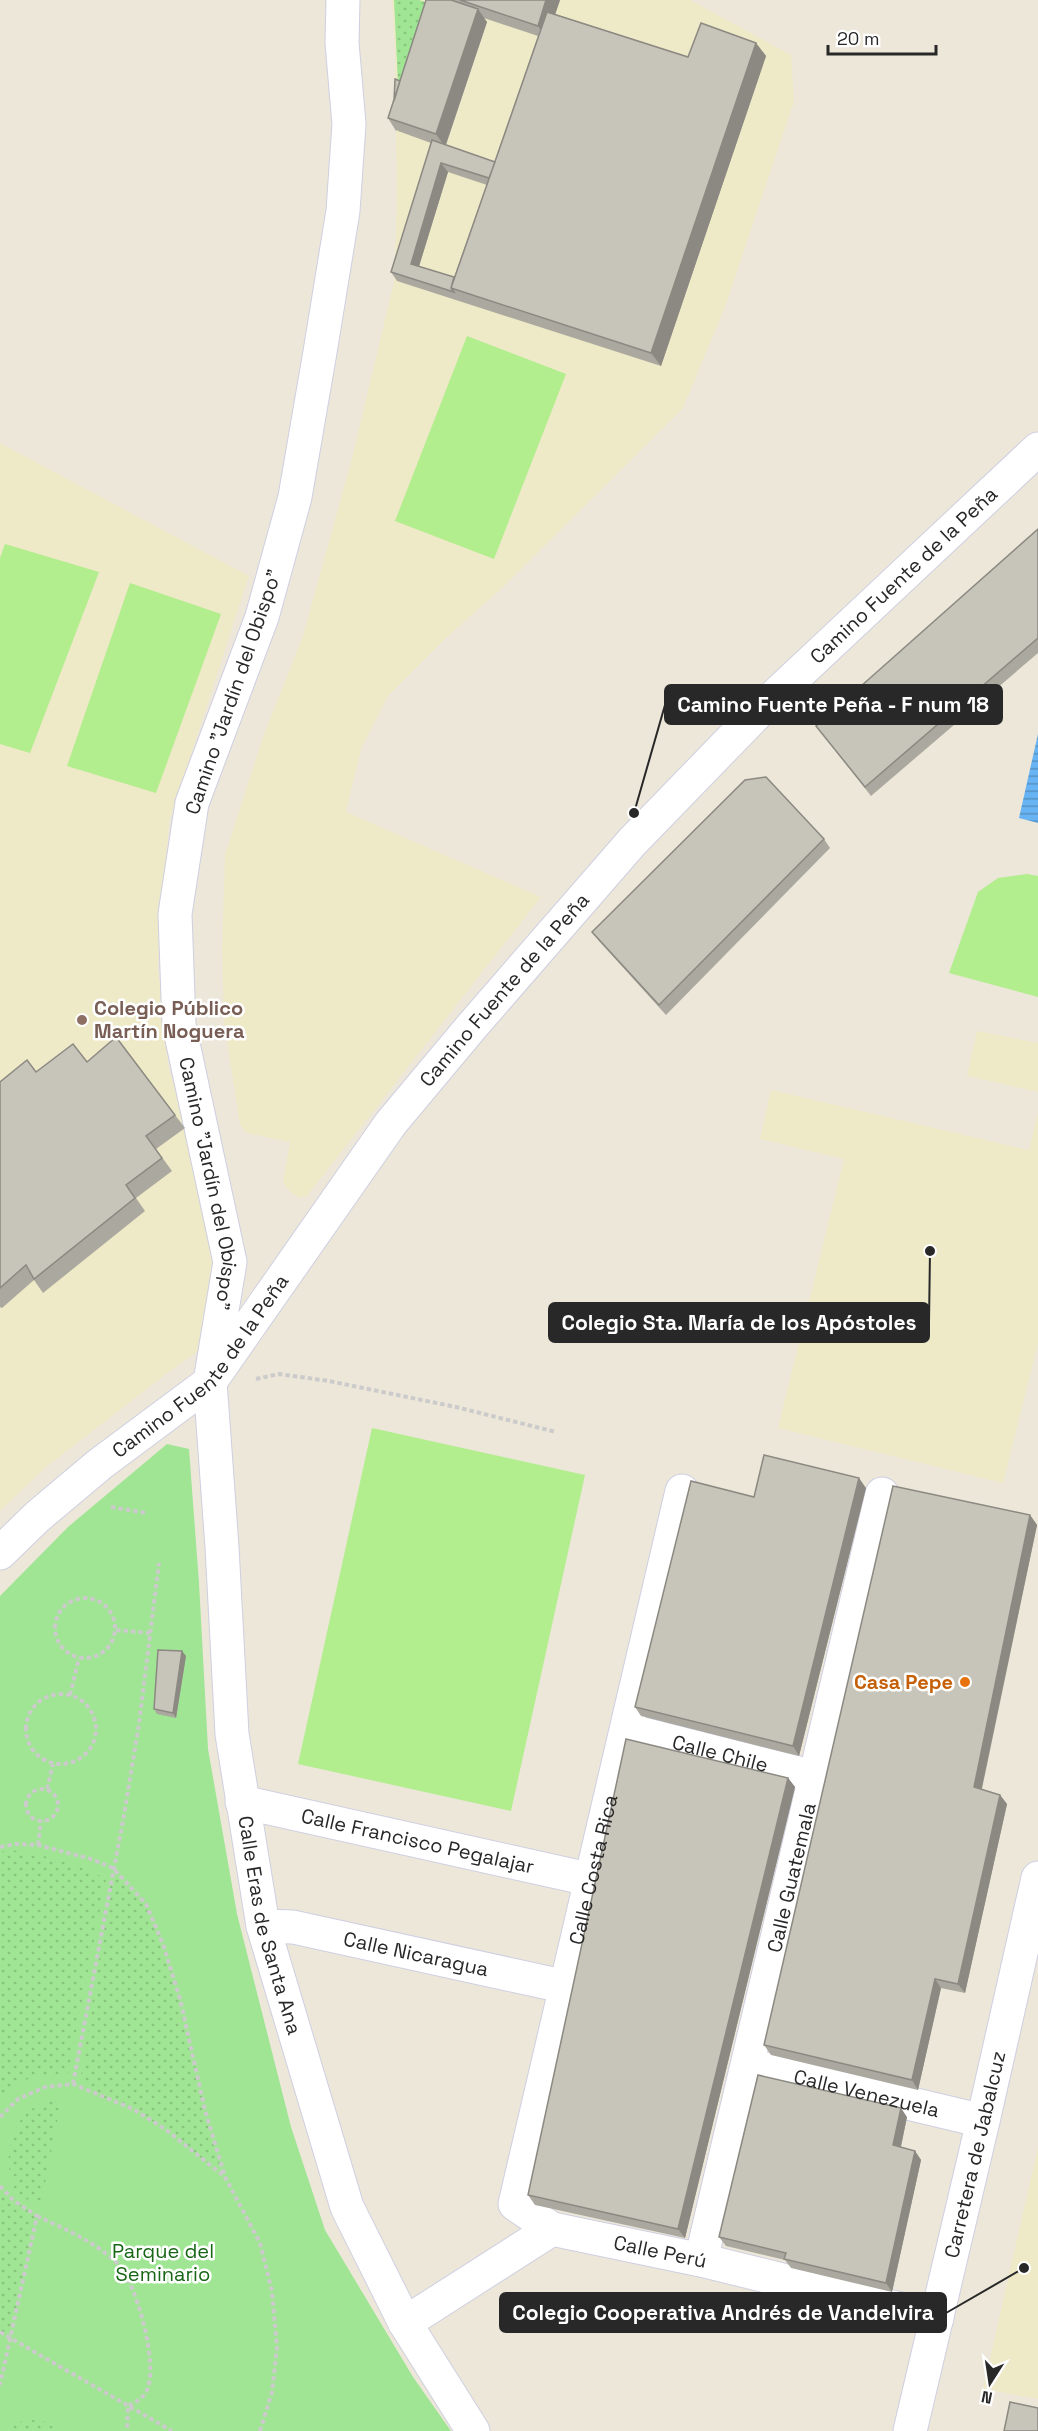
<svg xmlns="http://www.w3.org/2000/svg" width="1038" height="2431" font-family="'Space Grotesk',sans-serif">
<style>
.education{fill:#eee9c7}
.park{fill:#9fe593}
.garden{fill:url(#garden-dots)}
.pitch{fill:#b2ed8e}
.water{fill:url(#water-rules)}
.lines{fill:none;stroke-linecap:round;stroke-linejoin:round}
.minor-casing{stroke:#cfcfe2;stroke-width:35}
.tertiary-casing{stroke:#cfcfe2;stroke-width:35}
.path{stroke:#cbcbcb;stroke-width:4;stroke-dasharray:4.5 3;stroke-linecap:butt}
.minor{stroke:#fff;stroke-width:33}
.tertiary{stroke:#fff;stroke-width:33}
.wall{fill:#aba99f;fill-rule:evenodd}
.shaded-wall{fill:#8b8982}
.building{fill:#c7c4b9;stroke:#8b8982;stroke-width:1.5}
.education-dot{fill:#8d6e63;stroke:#fff;stroke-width:2}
.food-dot{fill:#e8710a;stroke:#fff;stroke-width:2}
.labels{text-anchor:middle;stroke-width:5;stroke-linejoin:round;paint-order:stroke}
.street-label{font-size:20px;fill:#282828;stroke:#fff}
.education-label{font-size:20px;font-weight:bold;fill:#785e54;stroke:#fff;text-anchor:start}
.food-label{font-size:20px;font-weight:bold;fill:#c56008;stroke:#fff;text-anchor:end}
.park-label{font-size:20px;fill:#186716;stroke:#fff}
.leader{fill:none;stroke:#282828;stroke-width:2}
.callout-dot{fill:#282828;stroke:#fff;stroke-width:2}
.callout{fill:#282828;stroke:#282828;stroke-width:2}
.callout-label{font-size:21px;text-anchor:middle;font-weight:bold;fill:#fff}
</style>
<defs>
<pattern id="garden-dots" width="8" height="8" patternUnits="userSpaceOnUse" patternTransform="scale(1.5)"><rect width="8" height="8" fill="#9fe593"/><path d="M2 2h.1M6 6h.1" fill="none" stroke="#89c47f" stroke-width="1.8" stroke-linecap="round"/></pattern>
<pattern id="water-rules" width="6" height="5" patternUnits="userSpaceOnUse" patternTransform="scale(1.5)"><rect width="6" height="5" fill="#67b3f3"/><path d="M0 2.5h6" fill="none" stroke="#5592c5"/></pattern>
</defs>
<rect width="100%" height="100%" fill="#ece7d9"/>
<path class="education" d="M392,0H690L791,55L794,102L725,307L683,408L502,588L447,637L388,696L361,749L346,812L541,897L307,1196L300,1198L290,1192L283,1182L290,1142L247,1133L240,1125L224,1022L222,950L225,855L264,734L303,636L352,458L394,282L397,202L395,50Z
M0,443L249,576L169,822L158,969L169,1071L193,1132L219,1258L202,1348L170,1371L45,1468L0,1511Z
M977,1031L1038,1043V1092L967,1076Z
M771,1090L1029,1150L1038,1112V1343L1003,1483L778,1428L844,1159L760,1139Z
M1038,2147V2399L983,2389Z"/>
<path class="park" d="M167,1444L189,1449L199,1583L208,1749L237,1914L291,2127L325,2230L413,2377L451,2431H0V1596L68,1527Z"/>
<path class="garden" d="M394,0H419L431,4L405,86L398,84Z
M11,1850C45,1855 76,1862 106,1879L68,2074C46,2074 9,2077 0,2102V1852Z
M113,1868L146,1904L163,1944L180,1999L205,2110L225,2177L165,2129L133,2109L100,2096L81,2076Z
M54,2099L61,2101L41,2204C30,2203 21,2196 14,2188C0,2151 14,2108 54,2099Z
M0,2186L13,2200L37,2216L11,2339L0,2332Z
M41,2419L59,2431H9L11,2423Z"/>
<path class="pitch" d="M467,336L566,374L494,559L395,521Z
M5,544L99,572L30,753L0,744V558Z
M130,583L221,614L156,793L67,766Z
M1027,874L1038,876V997L949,973L978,892L998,878Z
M372,1428L585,1475L511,1811L298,1764Z"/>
<path class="water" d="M1038,734V823L1019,818Z"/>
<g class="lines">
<defs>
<g id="minor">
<path id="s1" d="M343,0L342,43L349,124L343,211L320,352L295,497L262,617L192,803L175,914L179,1025L230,1262L210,1382L222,1547L232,1734L263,1926L347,2207L405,2323L473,2431"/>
<path id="s2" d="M0,1553L37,1517L100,1464L210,1382L391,1123L473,1025L632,842L763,707L1038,449"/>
<path id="s3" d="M627,1730L814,1777"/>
<path id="s4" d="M242,1802L593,1880"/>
<path id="s5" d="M263,1926L293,1927L567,1987"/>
<path id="s6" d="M748,2065L983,2121"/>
<path id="s7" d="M552,2229L515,2204L682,1491"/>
<path id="s8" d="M701,2260L882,1494"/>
<path id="s9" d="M405,2323L552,2229L701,2260L937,2318"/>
</g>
<g id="tertiary">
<path id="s10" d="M910,2431L983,2121L1038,1878"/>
</g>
</defs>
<use href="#minor" class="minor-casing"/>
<use href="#tertiary" class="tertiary-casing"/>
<path class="path" d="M256,1379L279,1374L329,1381L456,1407L556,1432
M111,1507L147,1513
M55 1628a30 30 0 1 1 60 0a30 30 0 1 1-60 0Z
M116,1630L150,1633
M26 1729a35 35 0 1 1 70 0a35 35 0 1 1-70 0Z
M70,1695L79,1658
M26 1805a16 16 0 1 1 32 0a16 16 0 1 1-32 0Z
M47,1789L53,1764
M38,1845L41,1821
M0,1847L15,1844L38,1845L91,1859L113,1868L146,1904L163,1944L180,1999L205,2110L225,2177L260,2243L272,2291L277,2348L272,2392L260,2431
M73,2084L123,1821L139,1724L159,1563
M0,2117L18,2099L45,2087L73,2084L133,2109L165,2129L225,2177
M0,2186L13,2200L37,2216L0,2385
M37,2216C65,2229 96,2242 119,2265C137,2285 160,2369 146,2392C142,2399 135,2402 128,2406L127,2431
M0,2332L172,2431"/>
<use href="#minor" class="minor"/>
<use href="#tertiary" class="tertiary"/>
</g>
<path class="wall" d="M426,0H560L555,14L688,57L756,43L766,56L661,366L397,281L391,272L431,143L398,131L397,130L396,131L388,118ZM484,18L538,36L495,162L446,145L487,22ZM448,172L487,185L454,277L419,266Z
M1038,529V653L871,796L816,726Z
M824,839L830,848L666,1015L599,941L592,932Z
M87,1062L175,1115L185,1128L156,1149L172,1171L136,1198L145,1211L43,1293L34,1280L2,1308L0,1307V1082L36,1072Z
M866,1488L799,1756L641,1716L635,1707L754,1497Z
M1030,1515L1037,1525L982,1789L1000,1795L1007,1804L965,1993L941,1988L918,2090L771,2055L764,2045Z
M186,1656L176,1718L157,1714L154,1709Z
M788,1778L795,1787L685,2238L535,2205L528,2195Z
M907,2117L901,2147L915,2151L921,2160L892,2292L791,2268L785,2260L726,2246L719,2237Z"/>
<path class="shaded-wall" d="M546,0H560L547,39L538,26Z
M478,9L487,22L445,147L436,134Z
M756,43L766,56L661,366L651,353Z
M441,163L448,172L417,273L411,264Z
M859,1478L866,1488L799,1756L793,1746Z
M1030,1515L1037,1525L980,1796L974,1787Z
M182,1651L186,1656L176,1718L173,1713Z
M788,1778L795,1787L685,2238L678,2229Z
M1000,1795L1007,1804L965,1993L958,1984Z
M935,1979L941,1988L918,2090L912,2080Z
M901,2108L907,2117L899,2155L893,2145Z
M915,2151L921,2160L892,2292L886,2283Z"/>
<path class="building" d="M426,0H451L478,9L436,134L388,118Z
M460,0H546L538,26Z
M547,12L688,57L701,23L756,43L651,353L451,288Z
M395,79L400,81L394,101Z
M432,140L495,162L489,178L441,163L411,264L454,277L451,288L454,292L391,272Z
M1038,529V638L865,787L816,726Z
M766,777L824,839L659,1005L592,932L745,780Z
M116,1037L175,1115L146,1136L162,1158L126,1185L135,1198L34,1279L26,1265L0,1288V1082L27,1060L36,1072L73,1044L87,1062Z
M764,1455L859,1478L793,1746L635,1707L691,1481L754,1497Z
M893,1486L1030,1515L974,1787L1000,1795L958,1984L935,1979L912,2080L764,2045Z
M158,1650L182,1651L173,1713L154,1709Z
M626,1739L788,1778L678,2229L528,2195Z
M758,2075L901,2108L893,2145L915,2151L886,2283L784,2259L786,2253L719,2237Z
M1010,2402L1038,2408V2431H1004Z"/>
<circle class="education-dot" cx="82" cy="1020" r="6"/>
<circle class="food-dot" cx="965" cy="1682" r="6"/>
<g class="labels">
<g class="street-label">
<text dy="7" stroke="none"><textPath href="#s2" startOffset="1338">Camino Fuente de la Peña</textPath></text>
<text transform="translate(233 692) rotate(-71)" y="7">Camino "Jardín del Obispo"</text>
<text dy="7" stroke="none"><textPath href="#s2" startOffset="762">Camino Fuente de la Peña</textPath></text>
<text dy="7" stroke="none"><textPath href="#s1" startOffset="1210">Camino "Jardín del Obispo"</textPath></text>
<text dy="7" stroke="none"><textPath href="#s2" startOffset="276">Camino Fuente de la Peña</textPath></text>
<text dy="7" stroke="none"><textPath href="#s3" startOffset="96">Calle Chile</textPath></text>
<text dy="7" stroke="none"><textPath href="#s4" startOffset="180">Calle Francisco Pegalajar</textPath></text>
<text dy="7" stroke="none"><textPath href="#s7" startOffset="388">Calle Costa Rica</textPath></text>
<text dy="7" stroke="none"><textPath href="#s8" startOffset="393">Calle Guatemala</textPath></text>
<text dy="7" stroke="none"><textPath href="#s1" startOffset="1960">Calle Eras de Santa Ana</textPath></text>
<text dy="7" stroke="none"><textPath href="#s5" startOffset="156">Calle Nicaragua</textPath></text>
<text dy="7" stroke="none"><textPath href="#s6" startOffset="122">Calle Venezuela</textPath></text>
<text dy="7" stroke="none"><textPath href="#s10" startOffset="284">Carretera de Jabalcuz</textPath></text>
<text dy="7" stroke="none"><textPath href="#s9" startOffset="285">Calle Perú</textPath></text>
</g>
<g class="education-label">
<text x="94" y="1015">Colegio Público<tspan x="94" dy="23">Martín Noguera</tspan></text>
</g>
<g class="food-label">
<text x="953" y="1689">Casa Pepe</text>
</g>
<g class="park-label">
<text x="163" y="2258">Parque del<tspan x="163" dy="23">Seminario</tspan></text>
</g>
</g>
<path class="leader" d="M634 813L665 705M930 1251L929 1323M1024 2268L946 2313"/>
<g class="callout-dot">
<circle cx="634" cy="813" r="6"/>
<circle cx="930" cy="1251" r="6"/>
<circle cx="1024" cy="2268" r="6"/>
</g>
<g class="callout">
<rect x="665" y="685" width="337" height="39" rx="6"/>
<rect x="549" y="1303" width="380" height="39" rx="6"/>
<rect x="500" y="2293" width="446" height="39" rx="6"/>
</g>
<g class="callout-label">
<text x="833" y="712">Camino Fuente Peña - F num 18</text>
<text x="739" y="1330">Colegio Sta. María de los Apóstoles</text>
<text x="723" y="2320">Colegio Cooperativa Andrés de Vandelvira</text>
</g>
<g transform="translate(990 2383) rotate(192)" stroke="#ffffff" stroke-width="4.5" paint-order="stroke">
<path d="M0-4.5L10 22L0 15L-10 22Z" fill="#282828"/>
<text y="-9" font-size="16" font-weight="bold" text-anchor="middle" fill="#282828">N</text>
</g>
<path d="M828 45v9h108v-9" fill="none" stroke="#282828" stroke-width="3"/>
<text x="837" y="45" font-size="18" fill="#282828" stroke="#ffffff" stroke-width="4.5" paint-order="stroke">20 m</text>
</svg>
